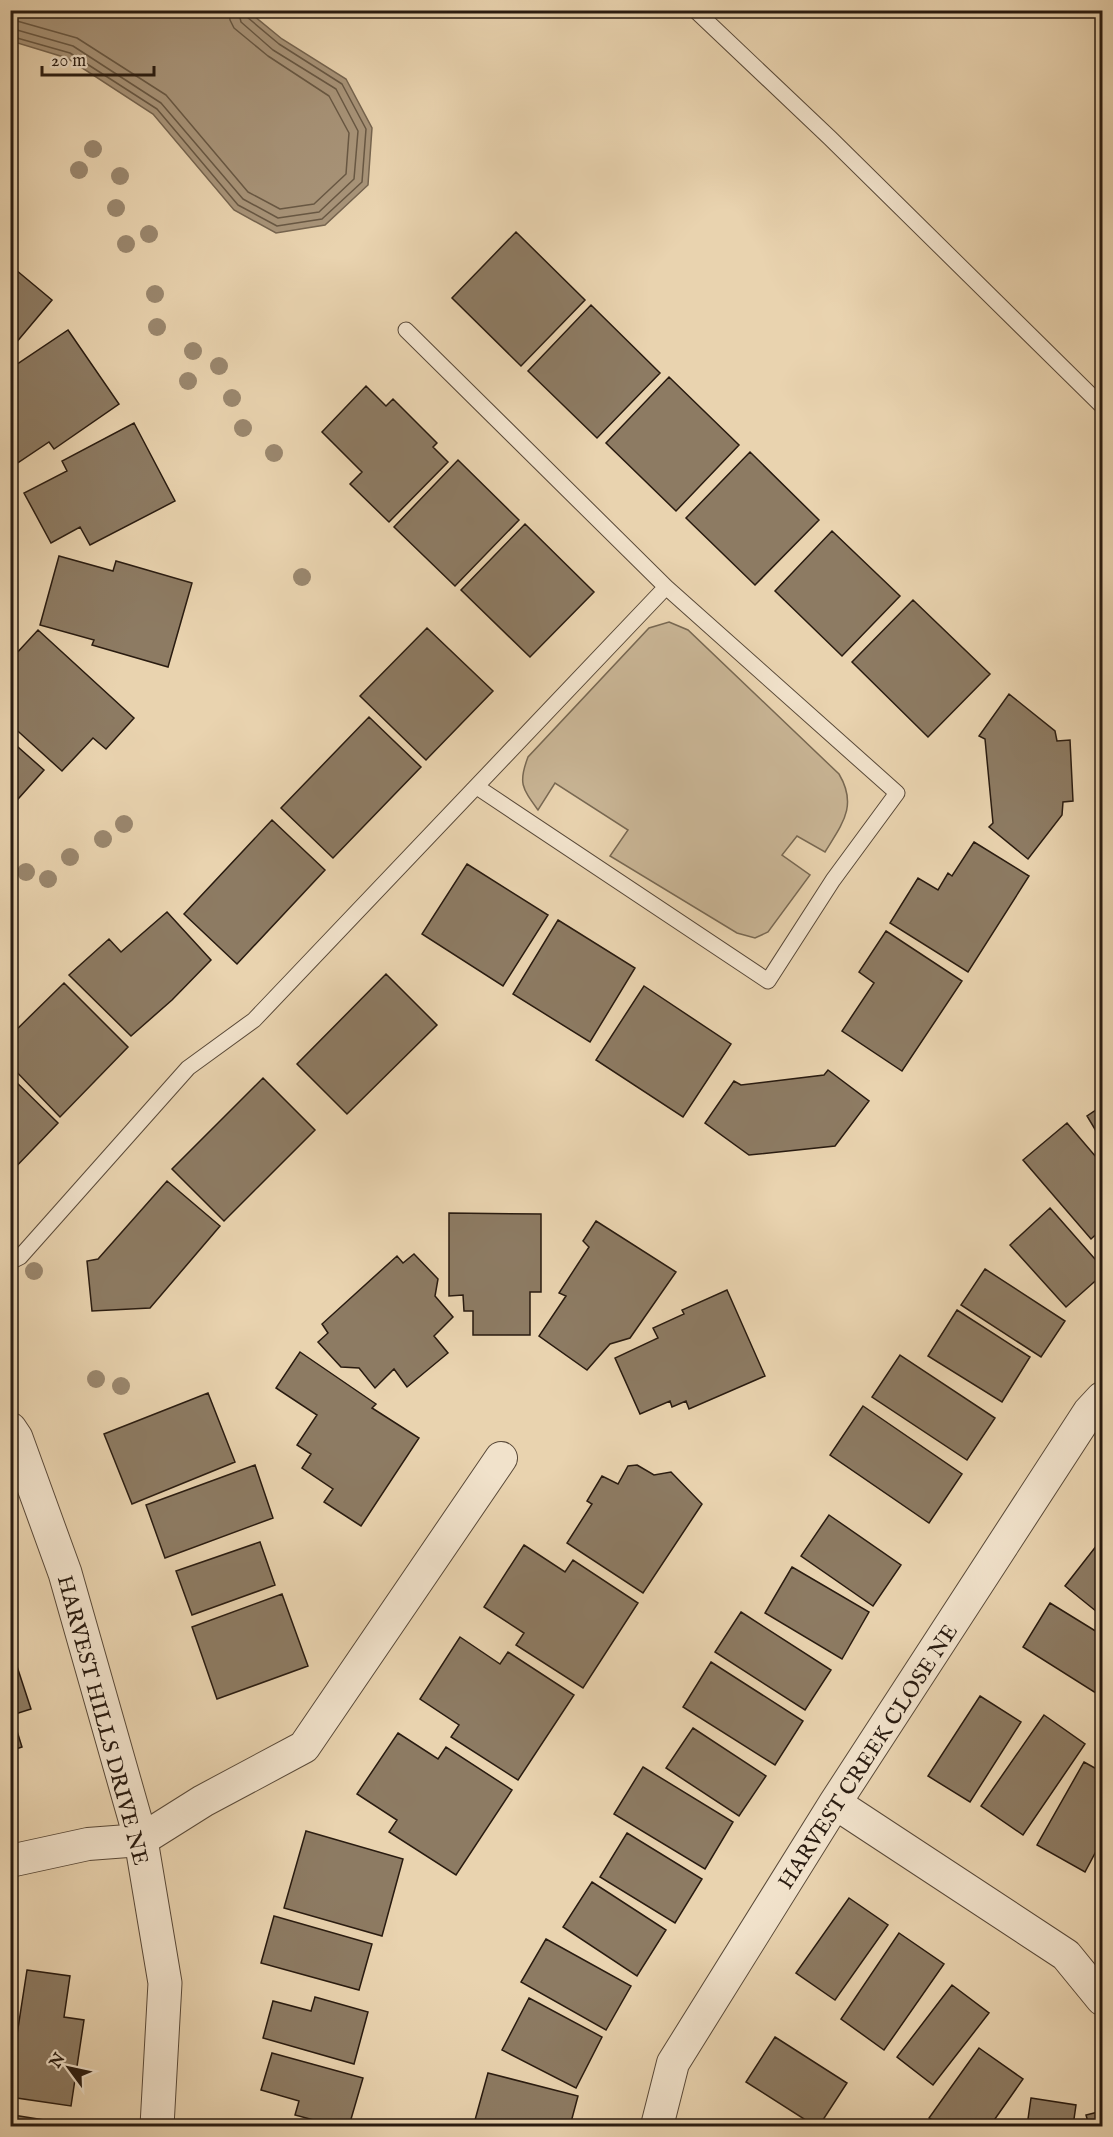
<svg xmlns="http://www.w3.org/2000/svg" width="1113" height="2137" font-family="'IM FELL English',serif">
<style>
.green{fill:#c8b494;stroke:#786852;stroke-width:1.5}
.water{fill:#a89479;stroke:#75644f;stroke-width:1.5}
.lines{fill:none;stroke-linecap:round;stroke-linejoin:round}
.shore{stroke:#685844;stroke-width:1.5}
.building{fill:#8d7b63;stroke:#291b10;stroke-width:1.5}
.service-casing{stroke:#594938;stroke-width:17}
.minor-casing{stroke:#594938;stroke-width:34}
.tertiary-casing{stroke:#594938;stroke-width:35}
.service{stroke:#f1e2cb;stroke-width:15}
.minor{stroke:#f1e2cb;stroke-width:32}
.tertiary{stroke:#f1e2cb;stroke-width:33}
.rail-casing{stroke:#291b10;stroke-width:7}
.rail{stroke:#f1e2cb;stroke-width:4.5;stroke-dasharray:14;stroke-linecap:butt}
.tree{fill:#9a876e}
.labels{text-anchor:middle;stroke-width:4.5;stroke-linejoin:round;paint-order:stroke}
.street-label{font-size:22px;fill:#291b10;stroke:#f1e2cb}
</style>
<rect width="100%" height="100%" fill="#e9d3af"/>
<filter id="stains"><feTurbulence type="fractalNoise" baseFrequency=".00333" numOctaves="4"/><feColorMatrix values="0 0 0 0 .2 0 0 0 0 .09 0 0 0 0 .02 0 0 0 .5 -.17"/></filter>
<radialGradient id="worn" r=".72"><stop offset=".6" stop-color="#630" stop-opacity="0"/><stop offset="1" stop-color="#630" stop-opacity=".3"/></radialGradient>
<path class="green" d="M669,622L688,630L839,774C858,806 842,824 825,852L797,836L782,855L810,875L768,932L755,938L737,933L610,856L628,830L555,783L538,810C522,788 518,783 528,757L649,628Z"/>
<path class="water" d="M10,11H248L282,39L346,79L372,128L368,185L325,225L276,233L234,210L153,114L67,58L11,41Z"/>
<g class="lines">
<path class="shore" d="M10,19L77,38L166,95L248,192L280,209L314,204L346,174L349,133L329,96L268,56L234,28L230,20L229,10
M10,28L73,46L161,103L243,199L278,218L319,212L354,179L358,131L336,89L273,50L241,22L238,10
M10,36L70,53L157,109L238,205L277,226L322,219L362,182L366,129L342,84L279,44L247,17L245,10"/>
</g>
<path class="building" d="M516,232L585,300L521,366L452,298Z
M10,265L52,300L10,350Z
M591,305L660,373L597,438L528,371Z
M68,330L119,404L54,449L49,442L10,468V369Z
M669,377L739,445L676,511L606,443Z
M366,386L386,406L393,399L437,443L433,447L448,462L389,522L350,484L362,472L322,432Z
M134,423L175,501L90,545L80,527L51,543L24,493L67,471L62,461Z
M750,452L819,520L755,585L686,518Z
M458,460L519,520L455,586L394,527Z
M525,524L594,592L530,657L461,590Z
M832,531L900,596L842,656L775,591Z
M59,556L113,571L116,561L192,583L168,667L92,645L94,640L40,625Z
M913,600L990,674L928,737L852,662Z
M427,628L493,691L426,760L360,696Z
M38,630L134,718L106,749L93,738L62,771L10,724V653L14,656Z
M1009,694L1055,731L1057,741L1070,740L1073,801L1063,802L1062,815L1028,859L989,827L993,823L985,739L979,736Z
M369,717L421,767L333,858L281,808Z
M10,740L44,770L10,808Z
M272,820L325,870L237,964L184,914Z
M974,842L1029,876L968,972L890,923L918,878L938,890L948,873L952,876Z
M467,864L548,915L503,986L422,934Z
M167,912L211,960L172,1000L131,1036L69,975L109,939L121,952Z
M558,920L635,968L590,1042L513,994Z
M886,931L962,981L902,1071L842,1031L874,983L859,972Z
M386,974L437,1025L347,1114L297,1064Z
M64,983L128,1047L60,1117L10,1065V1036Z
M644,986L731,1044L683,1117L596,1060Z
M828,1070L869,1101L835,1146L749,1155L705,1123L734,1081L741,1085L824,1075Z
M10,1076L58,1123L10,1173Z
M263,1078L315,1130L224,1221L172,1169Z
M1102,1106V1141L1087,1116Z
M1067,1123L1102,1164V1229L1091,1239L1023,1160Z
M167,1181L220,1226L150,1308L92,1311L87,1261L98,1259Z
M1050,1208L1102,1267V1275L1066,1307L1010,1245Z
M449,1213L541,1214V1292H530V1335H473V1311H464L463,1295L449,1296Z
M596,1221L676,1272L630,1338L610,1344L587,1370L539,1336L566,1296L559,1293L589,1247L583,1241Z
M414,1254L438,1279L435,1296L453,1317L434,1336L448,1353L407,1387L394,1369L375,1388L359,1368L341,1367L318,1342L328,1333L322,1324L397,1256L403,1263Z
M985,1269L1065,1321L1041,1357L961,1305Z
M727,1290L765,1376L689,1409L686,1401L672,1407L670,1401L640,1414L615,1358L658,1338L653,1328L684,1314L682,1310Z
M957,1310L1030,1357L1002,1402L928,1356Z
M300,1352L376,1404L372,1408L419,1438L361,1526L324,1502L333,1489L302,1468L311,1454L297,1445L317,1415L276,1388Z
M900,1355L995,1418L967,1460L872,1397Z
M208,1393L235,1462L132,1504L104,1434Z
M863,1406L962,1474L929,1523L830,1455Z
M255,1465L273,1518L165,1558L146,1505Z
M637,1465L654,1475L671,1472L702,1504L643,1593L567,1543L592,1504L587,1501L602,1476L618,1484L628,1466Z
M829,1515L901,1565L873,1606L801,1556Z
M260,1542L275,1585L192,1615L176,1571Z
M524,1545L565,1572L573,1560L638,1603L583,1688L516,1645L524,1633L484,1607Z
M1097,1545L1102,1549V1616L1065,1586Z
M792,1567L869,1612L842,1659L765,1613Z
M282,1594L308,1666L217,1699L192,1627Z
M1050,1603L1102,1635V1690L1099,1695L1023,1647Z
M741,1612L831,1670L805,1710L715,1652Z
M460,1637L500,1664L508,1652L574,1695L518,1780L451,1737L459,1725L420,1699Z
M10,1645L31,1709L12,1715L22,1747L10,1751Z
M711,1662L803,1721L775,1765L683,1707Z
M980,1696L1021,1722L970,1802L928,1776Z
M1044,1715L1085,1744L1023,1835L981,1806Z
M693,1728L766,1776L739,1816L666,1768Z
M398,1733L438,1759L446,1747L512,1790L456,1875L389,1832L397,1820L357,1794Z
M1084,1762L1102,1772V1840L1085,1872L1037,1845Z
M643,1767L733,1822L705,1869L614,1814Z
M306,1831L403,1859L382,1936L284,1908Z
M627,1833L702,1879L675,1923L600,1877Z
M592,1882L666,1930L637,1976L563,1927Z
M849,1898L888,1925L835,2000L796,1973Z
M274,1916L372,1944L359,1990L261,1963Z
M899,1933L944,1964L884,2050L841,2019Z
M546,1939L631,1986L606,2030L521,1982Z
M27,1970L70,1976L64,2017L84,2020L71,2106L10,2097V2080Z
M952,1985L989,2013L933,2085L897,2057Z
M315,1997L368,2012L354,2064L263,2038L273,2001L311,2011Z
M529,1998L602,2037L576,2088L502,2050Z
M775,2037L847,2083L819,2126H815L746,2082Z
M979,2048L1023,2079L990,2126H942L929,2118Z
M272,2053L363,2078L349,2126H336L295,2115L299,2101L261,2090Z
M488,2073L578,2096L570,2126H500L475,2120Z
M1031,2098L1076,2105L1073,2126H1027Z
M1102,2111V2126H1089L1086,2115Z
M13,2115L69,2124V2126H12Z
M718,2120L748,2126H717Z
M290,2121L310,2126H288Z"/>
<g class="lines">
<defs>
<path id="service" d="M695,10L830,138L1102,406
M406,330L666,587
M10,1262L20,1257L188,1068L254,1020L666,587L897,793L833,880L768,981L477,787"/>
<path id="minor" d="M835,1803L1066,1955L1102,1999
M10,1861L88,1844L141,1840L203,1801L304,1747L501,1458
M657,2126L673,2063L835,1803L1089,1412L1102,1398"/>
<path id="tertiary" d="M10,1429L16,1438L65,1573L141,1840L165,1983L157,2126"/>
</defs>
<use href="#service" class="service-casing"/>
<use href="#minor" class="minor-casing"/>
<use href="#tertiary" class="tertiary-casing"/>
<use href="#service" class="service"/>
<use href="#minor" class="minor"/>
<use href="#tertiary" class="tertiary"/>
<defs>
<path id="rail" d="M1094,10L1102,18"/>
</defs>
<use href="#rail" class="rail-casing"/>
<use href="#rail" class="rail"/>
</g>
<g class="tree">
<circle cx="93" cy="149" r="9"/>
<circle cx="79" cy="170" r="9"/>
<circle cx="120" cy="176" r="9"/>
<circle cx="116" cy="208" r="9"/>
<circle cx="149" cy="234" r="9"/>
<circle cx="126" cy="244" r="9"/>
<circle cx="155" cy="294" r="9"/>
<circle cx="157" cy="327" r="9"/>
<circle cx="193" cy="351" r="9"/>
<circle cx="219" cy="366" r="9"/>
<circle cx="188" cy="381" r="9"/>
<circle cx="232" cy="398" r="9"/>
<circle cx="243" cy="428" r="9"/>
<circle cx="274" cy="453" r="9"/>
<circle cx="302" cy="577" r="9"/>
<circle cx="124" cy="824" r="9"/>
<circle cx="103" cy="839" r="9"/>
<circle cx="70" cy="857" r="9"/>
<circle cx="26" cy="872" r="9"/>
<circle cx="48" cy="879" r="9"/>
<circle cx="34" cy="1271" r="9"/>
<circle cx="96" cy="1379" r="9"/>
<circle cx="121" cy="1386" r="9"/>
</g>
<g class="labels">
<g class="street-label">
<text transform="translate(104 1720) rotate(75)" y="8">HARVEST HILLS DRIVE NE</text>
<text transform="translate(867 1756) rotate(-57)" y="8">HARVEST CREEK CLOSE NE</text>
</g>
</g>
<rect width="1113" height="2137" fill="none" stroke="#e9d3af" stroke-width="36"/>
<rect x="12" y="12" width="1089" height="2113" fill="none" stroke="#291b10" stroke-width="3"/>
<rect x="18" y="18" width="1077" height="2101" fill="none" stroke="#291b10" stroke-width="1.5"/>
<g transform="translate(69 2068) rotate(303)" stroke="#f1e2cb" stroke-width="4.5" paint-order="stroke">
<path d="M0-4.5L10 22L0 15L-10 22Z" fill="#291b10"/>
<text y="-9" font-size="16" font-weight="bold" text-anchor="middle" fill="#291b10">N</text>
</g>
<path d="M42 66v9h112v-9" fill="none" stroke="#291b10" stroke-width="3"/>
<text x="51" y="66" font-size="18" fill="#291b10" stroke="#f1e2cb" stroke-width="4.5" paint-order="stroke">20 m</text>
<rect width="100%" height="100%" filter="url(#stains)"/>
<rect width="100%" height="100%" fill="url(#worn)"/>
</svg>
